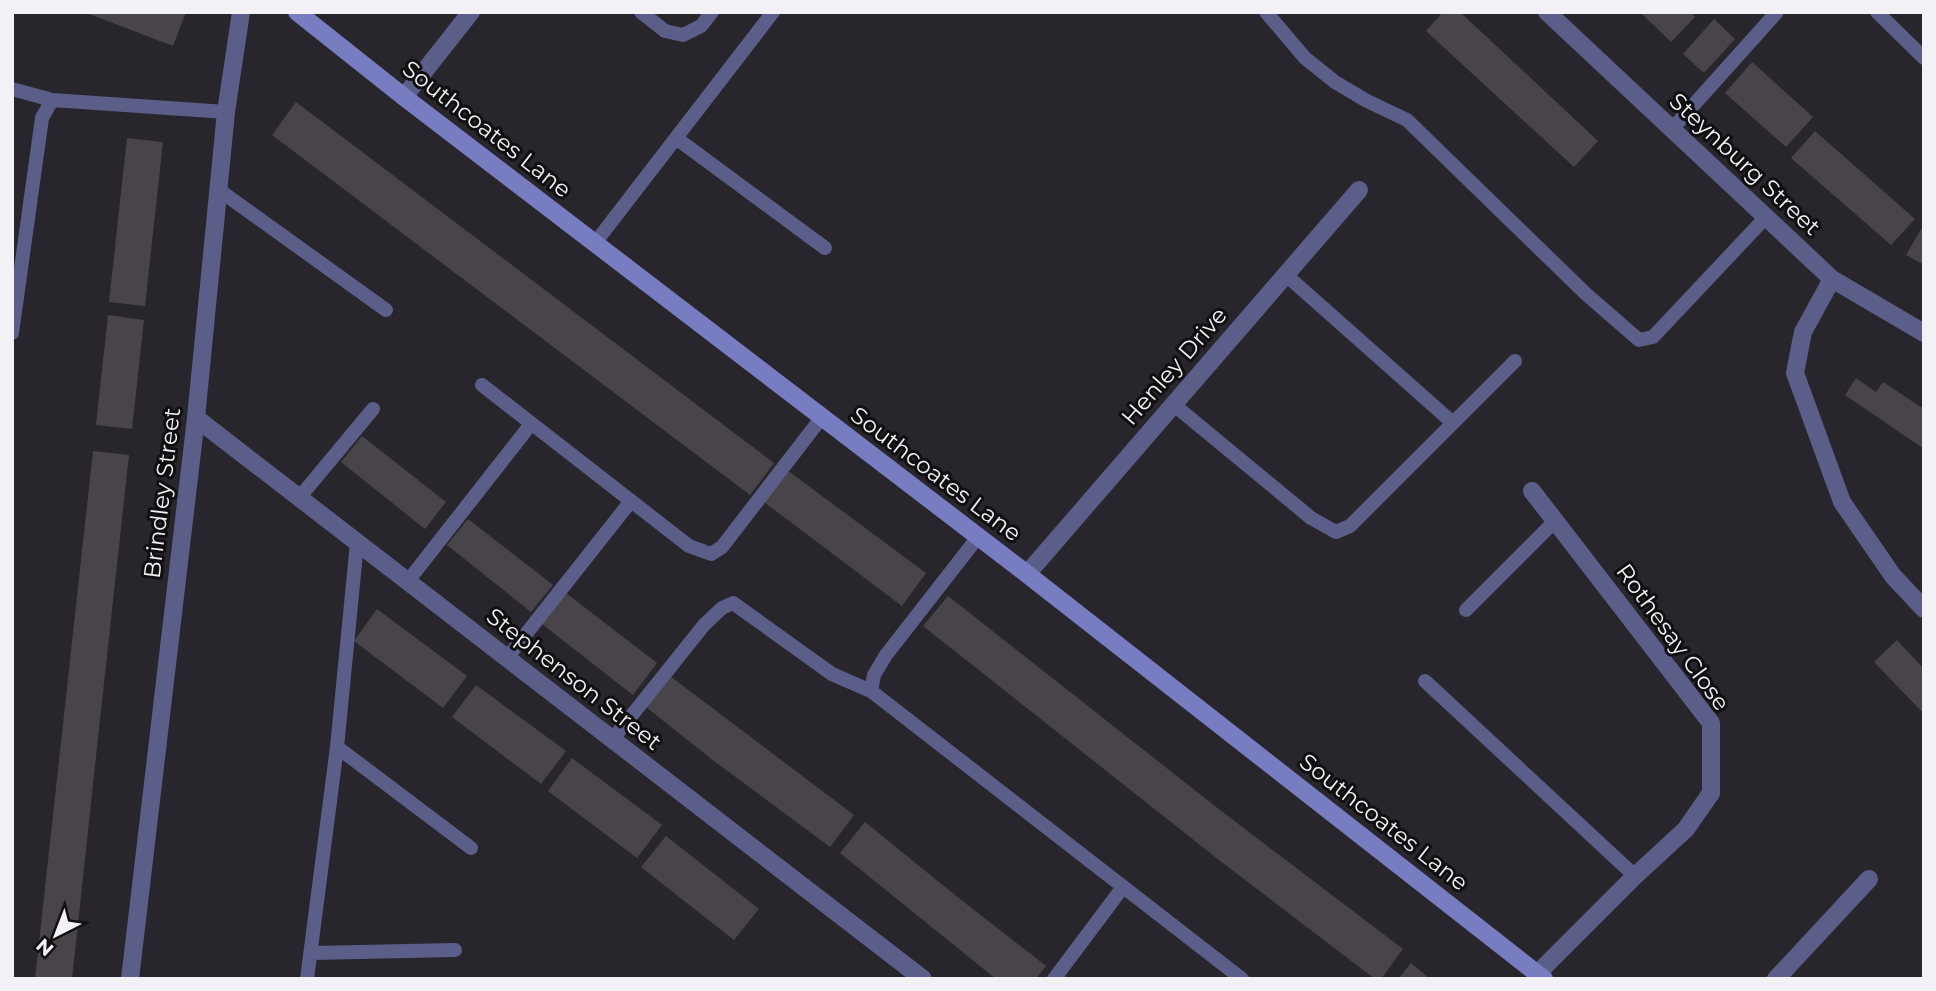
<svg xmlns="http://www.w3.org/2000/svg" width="1936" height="991" font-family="Montserrat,sans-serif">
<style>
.building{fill:#494449}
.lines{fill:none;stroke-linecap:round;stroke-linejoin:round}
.lane{stroke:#5a5e89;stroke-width:14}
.street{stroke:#5a5e89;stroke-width:18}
.secondary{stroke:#777dc0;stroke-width:18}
.labels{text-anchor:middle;stroke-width:6;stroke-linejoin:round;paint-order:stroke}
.street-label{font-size:23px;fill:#f3f1f5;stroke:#100f12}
</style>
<rect width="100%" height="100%" fill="#28262c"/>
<path class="building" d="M84,12H186L173,46Z
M1443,12H1460L1598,141L1574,167L1426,31Z
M1640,12H1690L1695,17L1671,42Z
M1714,19L1735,39L1704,73L1683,54Z
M1752,62L1813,117L1786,147L1725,93Z
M296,102L774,463L750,495L272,135Z
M1815,131L1915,219L1891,245L1791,158Z
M127,138L163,142L145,306L109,302Z
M1924,224V265L1906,255Z
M108,315L144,320L132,429L96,425Z
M1856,378L1876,392L1883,382L1924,409V449L1845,395Z
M362,436L446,502L425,529L341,462Z
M93,451L129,455L99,729L72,979H35Z
M787,470L926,573L902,606L764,502Z
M468,519L553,585L531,612L447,545Z
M566,593L657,663L633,695L542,624Z
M948,596L1220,810L1403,949L1381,979H1375L1219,860L923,626Z
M377,609L467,676L443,708L354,641Z
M1897,640L1924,669V714L1874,662Z
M670,676L854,815L830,847L714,761L646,707Z
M476,685L566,751L541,784L452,717Z
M572,758L662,825L637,858L548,791Z
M865,822L955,895L1046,966L1036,979H996L840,853Z
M666,836L759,909L734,940L641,867Z
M1411,963L1430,979H1398Z"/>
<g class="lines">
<path class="lane" d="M641,12L665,31L683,35L701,26L712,12
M1266,12L1305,58L1335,82L1367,101L1407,120L1586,294L1639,340L1653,337L1766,217
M1877,12L1924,58
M12,89L52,100L226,112
M1672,129L1777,12
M676,138L825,248
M219,190L386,310
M595,243L773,12
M1286,275L1453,423
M12,333L42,118L52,100
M482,385L689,546L711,554L722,547L822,417
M1173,404L1311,518L1336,532L1350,526L1515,361
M299,498L373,409
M978,537L886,655L874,675L871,691L1242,979
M408,581L531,424
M1466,610L1555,521
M507,658L631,501
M1425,681L1635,876
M612,740L704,625L722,608L733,603L832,674L871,691
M337,747L471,848
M312,953L455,950
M307,979L337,747L357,543
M1054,979L1123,887"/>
<path class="street" d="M1547,12L1832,279L1924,333
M404,97L471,12
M1832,279L1803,332L1795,373L1842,502L1893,576L1924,609
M196,418L923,979
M1532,491L1711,723V793L1686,829L1635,876L1538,973
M1027,574L1359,190
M130,979L196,418L226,112L241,12
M1776,979L1869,879"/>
<path class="secondary" d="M297,12L404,97L1027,574L1544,979"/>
</g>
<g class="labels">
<g class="street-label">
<text transform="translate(487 129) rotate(38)" y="8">Southcoates Lane</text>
<text transform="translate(1745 164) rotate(43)" y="8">Steynburg Street</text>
<text transform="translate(1174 366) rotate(-49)" y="8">Henley Drive</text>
<text transform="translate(936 474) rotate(37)" y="8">Southcoates Lane</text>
<text transform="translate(162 493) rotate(-83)" y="8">Brindley Street</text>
<text transform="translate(1673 637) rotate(54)" y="8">Rothesay Close</text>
<text transform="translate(574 679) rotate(38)" y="8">Stephenson Street</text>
<text transform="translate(1384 822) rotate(38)" y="8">Southcoates Lane</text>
</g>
</g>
<rect width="1936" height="991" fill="none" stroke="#f3f1f5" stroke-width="28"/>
<g transform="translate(56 935) rotate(222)" stroke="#100f12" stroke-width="5" paint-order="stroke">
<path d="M0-5L12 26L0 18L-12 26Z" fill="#f3f1f5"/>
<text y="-10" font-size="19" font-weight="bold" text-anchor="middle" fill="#f3f1f5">N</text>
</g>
</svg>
